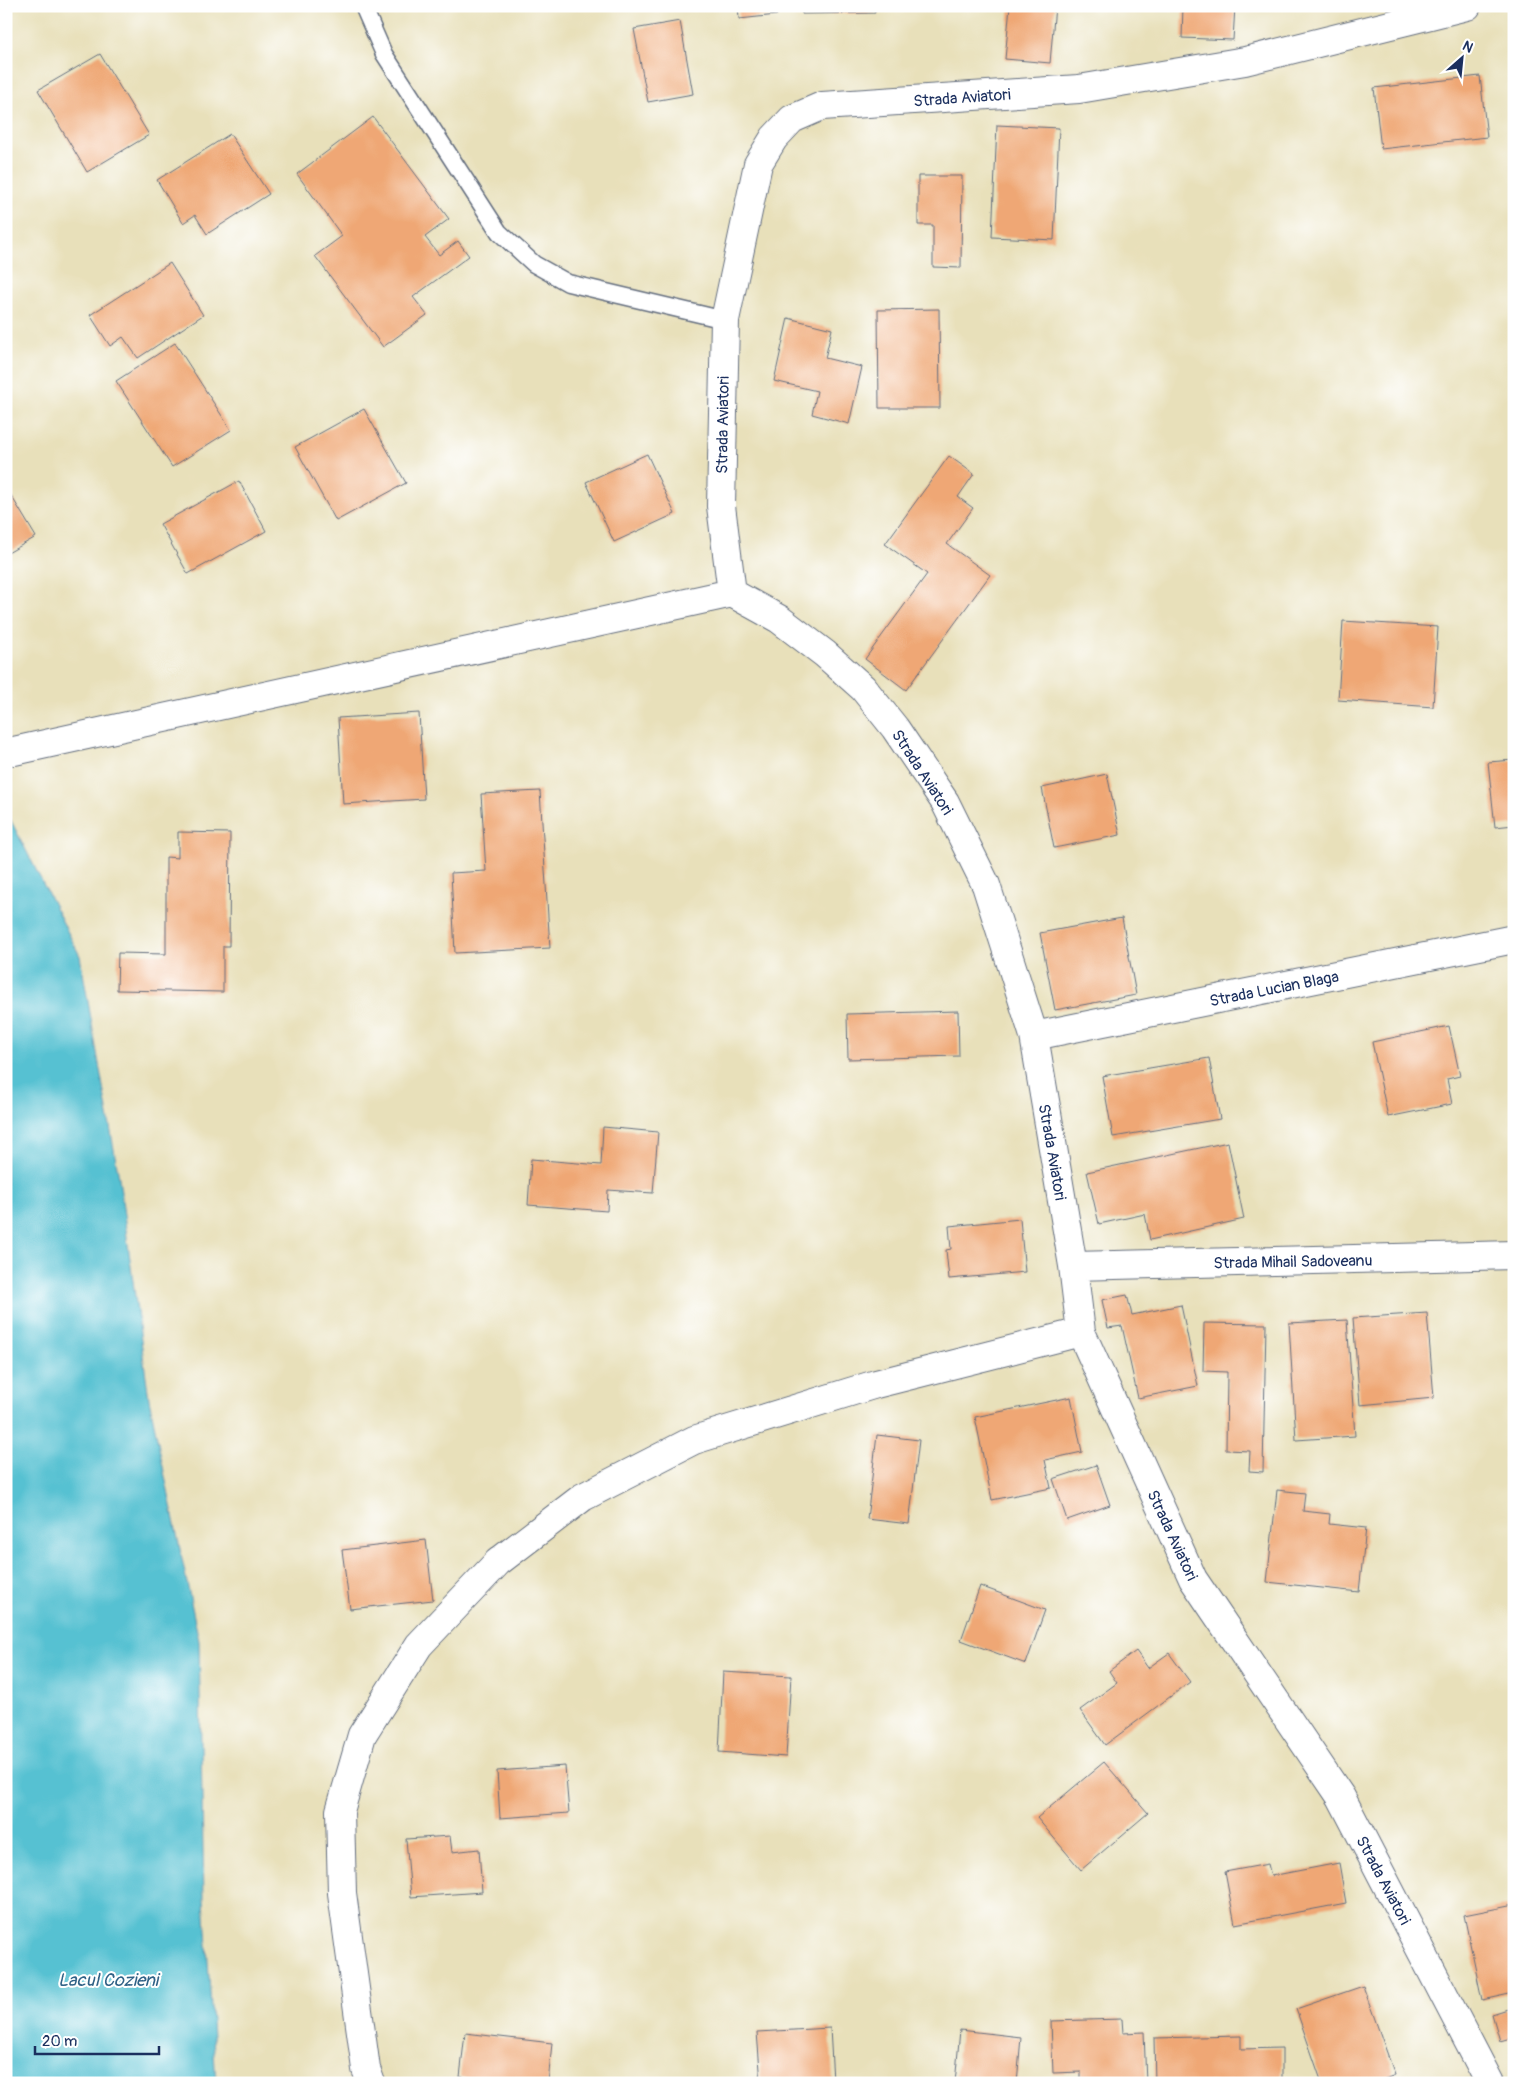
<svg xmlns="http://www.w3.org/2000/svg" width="1520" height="2089" font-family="Pangolin,sans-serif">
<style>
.water{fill:#56c1d2;stroke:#387898}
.building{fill:#efa774}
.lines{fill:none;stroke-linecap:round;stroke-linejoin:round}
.service-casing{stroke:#636d7e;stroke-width:19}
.minor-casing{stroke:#636d7e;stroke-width:30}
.service{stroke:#fff;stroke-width:16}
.minor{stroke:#fff;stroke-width:28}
.labels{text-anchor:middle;stroke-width:4;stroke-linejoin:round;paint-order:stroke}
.street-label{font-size:16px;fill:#1b2f5e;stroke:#fff}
.water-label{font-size:18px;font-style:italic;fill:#306287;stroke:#fff}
</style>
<rect width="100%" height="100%" fill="#fff"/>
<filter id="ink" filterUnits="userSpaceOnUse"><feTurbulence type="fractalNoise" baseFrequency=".02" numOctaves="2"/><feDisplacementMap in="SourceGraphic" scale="10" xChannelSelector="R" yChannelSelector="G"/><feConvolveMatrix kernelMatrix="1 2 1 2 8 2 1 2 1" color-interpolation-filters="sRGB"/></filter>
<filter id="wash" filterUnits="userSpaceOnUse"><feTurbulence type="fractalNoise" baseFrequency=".0096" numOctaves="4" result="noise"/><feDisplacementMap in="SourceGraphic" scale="20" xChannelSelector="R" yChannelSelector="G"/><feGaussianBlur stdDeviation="1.12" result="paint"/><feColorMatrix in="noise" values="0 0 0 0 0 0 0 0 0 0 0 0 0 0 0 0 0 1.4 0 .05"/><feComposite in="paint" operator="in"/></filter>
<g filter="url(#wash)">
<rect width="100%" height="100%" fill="#e8e0ba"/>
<path class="water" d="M6,811L80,956L119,1178L149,1399L199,1641L204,1900L216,2083H6Z"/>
<g id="blocks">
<path class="building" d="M738,6H776L777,15L739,19Z
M802,6H874L875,13L802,14Z
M1010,6H1055L1050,63L1005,59Z
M1183,6H1235L1233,40L1182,38Z
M680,21L693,94L648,102L634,29Z
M100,54L149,135L87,172L38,90Z
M1480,76L1487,137L1381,149L1374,88Z
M373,117L449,219L425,237L439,255L458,241L469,256L413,297L427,315L383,347L315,256L342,236L297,174Z
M997,125L1059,128L1054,240L992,237Z
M230,134L269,194L207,234L195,215L183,223L157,180Z
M918,176H962L961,268L933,267V225H918Z
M170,263L203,315L138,358L123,337L110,346L90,315Z
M939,309L940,408H879L878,310Z
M788,318L832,329L825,358L862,367L849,424L812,414L817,391L774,381Z
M175,343L231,430L172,467L116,381Z
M364,409L406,483L336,521L295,447Z
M647,454L675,514L614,542L586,482Z
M949,456L974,474L958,497L973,508L947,544L990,575L906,690L865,659L927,574L885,544Z
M239,481L266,531L188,574L160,524Z
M6,487L36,537L6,554Z
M1343,621L1438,627L1433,707L1338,700Z
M419,713L424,799L343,804L338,718Z
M1514,760V825L1495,827L1488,762Z
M1107,774L1120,835L1054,848L1042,788Z
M540,791L550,948L455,953L451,873L486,871L481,794Z
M178,832L230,833L229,946H223V992L117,990L118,953L166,954V857L178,858Z
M1122,918L1136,995L1055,1010L1040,933Z
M958,1011L959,1056L848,1059L847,1014Z
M1449,1026L1460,1076L1447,1079L1452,1104L1388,1117L1372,1042Z
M1209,1058L1220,1119L1113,1137L1102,1076Z
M603,1127L658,1132L653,1193L608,1190L607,1211L528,1205L531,1159L601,1165Z
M1228,1142L1244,1219L1150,1240L1145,1214L1099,1224L1087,1172Z
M1020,1219L1025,1272L949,1279L946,1250L951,1249L949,1226Z
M1127,1295L1132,1315L1181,1305L1198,1386L1138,1398L1122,1326L1108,1328L1102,1300Z
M1427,1313L1434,1398L1360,1405L1353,1318Z
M1347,1320L1355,1436L1296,1440L1289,1323Z
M1204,1323L1266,1324L1263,1472L1249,1471L1250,1451L1226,1450L1227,1372L1203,1371Z
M1071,1397L1082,1452L1045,1460L1051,1488L992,1500L975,1417Z
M877,1435L919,1440L909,1524L867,1519Z
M1096,1465L1110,1505L1067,1520L1053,1479Z
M1277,1490L1305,1493L1303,1511L1330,1514L1329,1524L1366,1528L1359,1592L1267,1582Z
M426,1540L433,1600L350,1609L342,1550Z
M980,1586L1045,1610L1026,1664L961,1640Z
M1136,1651L1148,1668L1169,1653L1190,1682L1105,1745L1080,1710L1117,1683L1109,1671Z
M723,1672L791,1676L786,1757L719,1752Z
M1104,1762L1148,1813L1081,1870L1037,1818Z
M565,1766L569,1813L500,1818L497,1771Z
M450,1836L452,1852L479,1849L482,1892L411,1897L406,1839Z
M1339,1863L1346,1903L1235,1924L1225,1872L1268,1864L1271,1876Z
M1514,1905V1993L1482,2000L1464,1915Z
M1363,1986L1395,2075L1375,2083H1322L1296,2009Z
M1514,2007V2037L1500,2041L1492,2014Z
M1122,2019L1123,2033L1144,2032L1146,2083L1081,2082V2072L1053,2073L1051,2021Z
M830,2028L833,2081L761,2083L757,2032Z
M960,2030L1021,2037L1017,2083H955Z
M465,2033L552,2043L548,2083H513L460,2077Z
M1241,2036V2049L1282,2048V2081L1155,2083L1154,2038Z"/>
</g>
</g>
<g filter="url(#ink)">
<use href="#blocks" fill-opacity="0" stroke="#636d7e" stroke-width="1"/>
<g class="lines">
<defs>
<path id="service" d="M363,6L384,54L499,232L534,264L568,283L725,320"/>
<path id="minor" d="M1467,6L1245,61L1079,89L822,106L792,119L774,138L758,164L725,320L721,506L732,593L779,619L825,654L863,688L895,728L945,802L986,885L1034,1036L1073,1266L1081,1332L1193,1579L1341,1797L1490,2083
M14,751L732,593
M1034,1036L1514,939
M1073,1266L1514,1255
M371,2083L366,2069L342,1893L340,1811L362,1735L419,1645L498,1562L583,1497L694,1440L876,1384L1081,1332"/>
</defs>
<use href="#service" class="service-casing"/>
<use href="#minor" class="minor-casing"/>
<use href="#service" class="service"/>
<use href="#minor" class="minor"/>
</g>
</g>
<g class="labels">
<g class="street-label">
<text transform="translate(962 97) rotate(-4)" y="6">Strada Aviatori</text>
<text transform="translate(722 425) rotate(-89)" y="6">Strada Aviatori</text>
<text transform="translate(923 772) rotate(57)" y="6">Strada Aviatori</text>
<text transform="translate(1274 988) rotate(-11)" y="6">Strada Lucian Blaga</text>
<text transform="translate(1053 1152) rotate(80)" y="6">Strada Aviatori</text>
<text transform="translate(1293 1261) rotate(-1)" y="6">Strada Mihail Sadoveanu</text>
<text transform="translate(1173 1535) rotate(65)" y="6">Strada Aviatori</text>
<text transform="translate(1384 1880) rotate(62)" y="6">Strada Aviatori</text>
</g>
<g class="water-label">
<text x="108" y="1986">Lacul Cozieni</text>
</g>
</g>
<rect width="1520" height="2089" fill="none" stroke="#fff" stroke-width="25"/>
<g transform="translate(1462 58) rotate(27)" stroke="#ffffff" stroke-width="4" paint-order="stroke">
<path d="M0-4L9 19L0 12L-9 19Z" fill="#1b2f5e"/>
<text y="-8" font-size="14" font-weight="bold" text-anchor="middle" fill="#1b2f5e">N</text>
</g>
<path d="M35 2046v8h124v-8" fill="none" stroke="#1b2f5e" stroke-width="2.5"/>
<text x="42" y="2046" font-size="15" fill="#1b2f5e" stroke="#ffffff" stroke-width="4" paint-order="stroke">20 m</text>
</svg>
